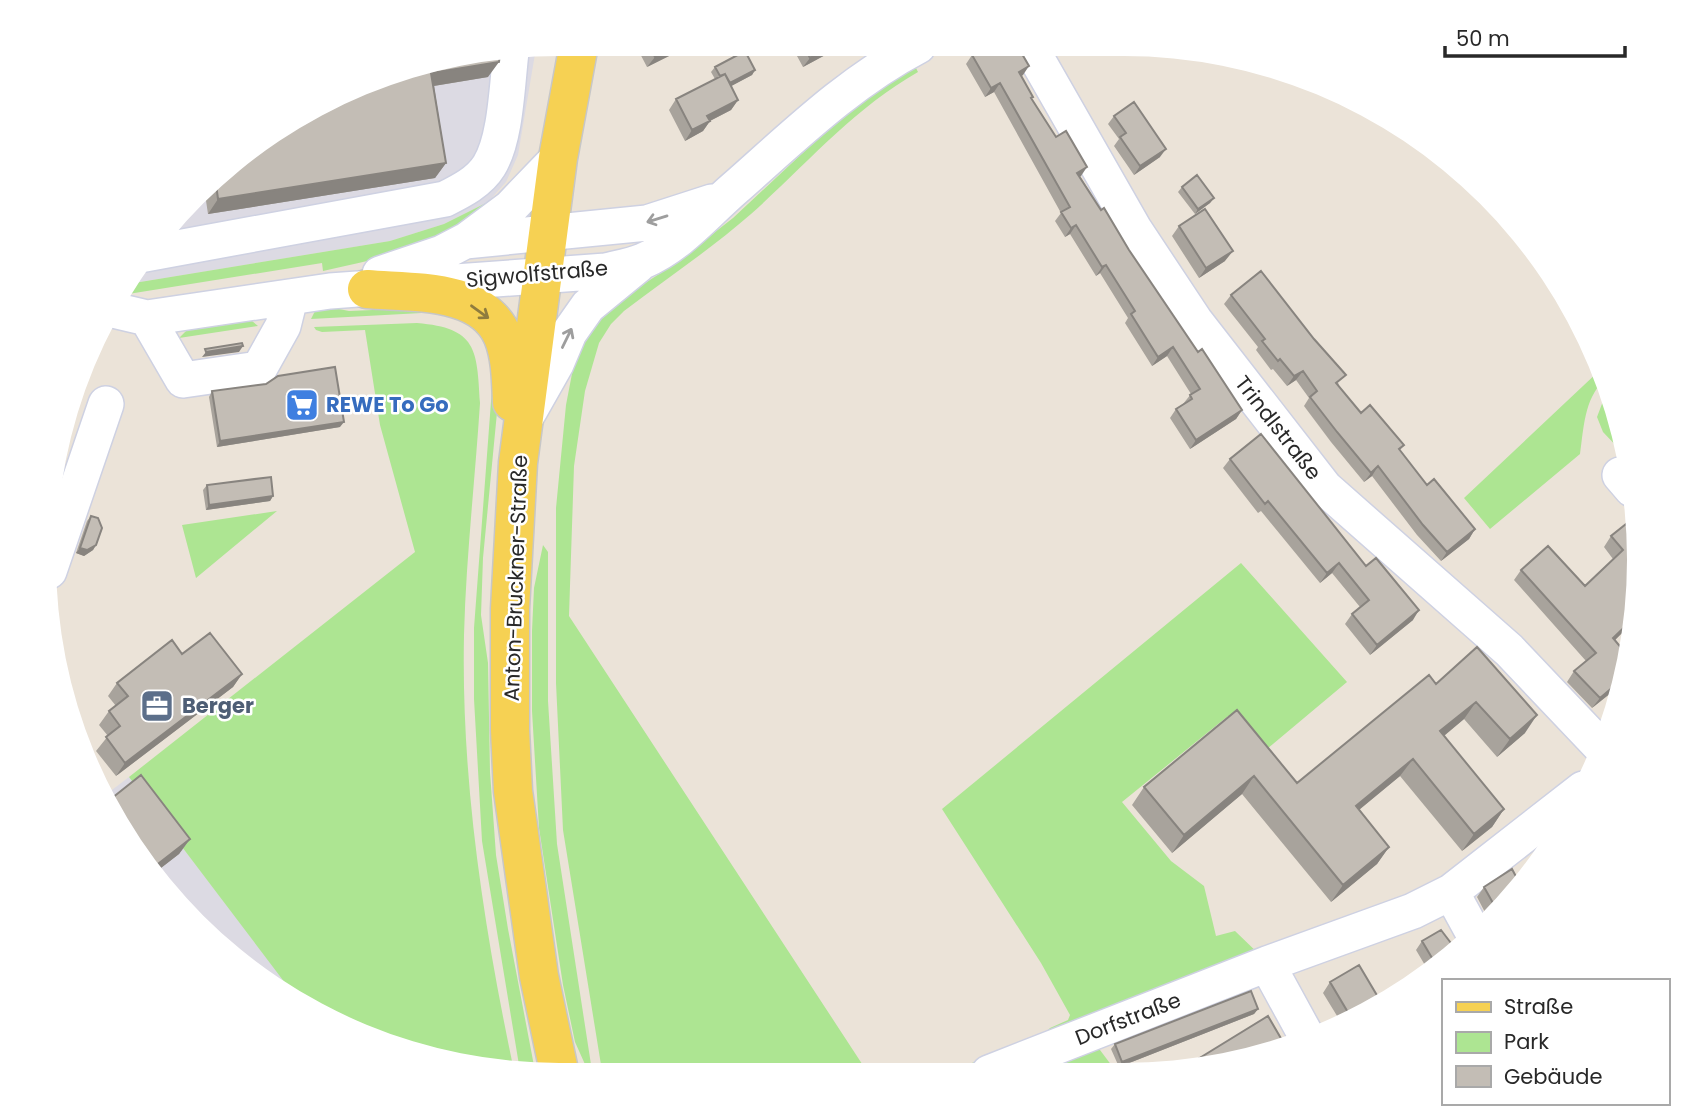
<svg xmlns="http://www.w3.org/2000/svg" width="1683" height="1119" font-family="Poppins,sans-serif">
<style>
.industrial{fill:#dcdae3}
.green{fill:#ade592}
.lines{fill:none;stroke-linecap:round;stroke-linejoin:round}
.minor-casing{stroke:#ced1e2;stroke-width:38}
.major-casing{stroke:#c7c7c7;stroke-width:41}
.minor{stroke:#fff;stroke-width:35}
.major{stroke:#f6d153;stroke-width:38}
.wall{fill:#a8a39c}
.shaded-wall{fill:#88847f}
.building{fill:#c3bdb5;stroke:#88847f;stroke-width:2}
.oneway{stroke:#9e9e9e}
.oneway2{stroke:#8f7c3e}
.labels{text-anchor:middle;stroke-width:5;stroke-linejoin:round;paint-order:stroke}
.street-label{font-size:21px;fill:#282828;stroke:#fff}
.shop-label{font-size:21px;font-weight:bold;fill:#366cbe;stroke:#fff;text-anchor:start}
.service-label{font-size:21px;font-weight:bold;fill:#4e5e75;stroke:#fff;text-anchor:start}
</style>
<rect width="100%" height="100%" fill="#ebe3d8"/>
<path class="industrial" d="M536,48L518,155L506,182L488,202L444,224L390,241L128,284L151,245L273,131L394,71Z
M129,777L298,999L219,947L113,818L104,796Z"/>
<path class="green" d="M915,66L918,72C853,109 807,164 751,214C711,249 666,279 624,311L611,324L599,343L585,391L574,466L569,616L868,1073L602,1071L563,830L556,683V508L566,405L575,358L598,319L619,300L673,265L733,218L855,104Z
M488,202L494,212C445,245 381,258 323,271L322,263L122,295L128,284L390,241L444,224Z
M329,307L349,311L444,307L440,312L311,319L315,311Z
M245,320L252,321L258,326L179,338L188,329Z
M417,323C477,328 477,349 480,403C475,480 466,558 464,635C461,782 484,928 514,1071H492L332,1022L298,1000L129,777L415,552L380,425L365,330L322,332L316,330L314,327Z
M1600,370L1604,380C1584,400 1584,427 1580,454L1490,529L1464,498Z
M493,375L498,402L483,558L481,615L488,663L490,772L496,855L508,929L535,1071H520L482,841L474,699V628Z
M1608,388L1622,426L1625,448L1621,451L1603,432L1597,417Z
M277,511L196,578L182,525Z
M543,545L548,552V701L557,844L592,1071H588L575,1042L563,985L539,828L532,711V631L534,588Z
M1241,563L1347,682L1261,754L1228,716L1122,802L1171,861L1204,886L1216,936L1235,931L1262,957L960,1073H947L1044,1034L1050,1028L1068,1020L1070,1015L1041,963L942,809Z
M1097,1046L1118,1074L1022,1073Z"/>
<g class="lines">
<defs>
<path id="minor" d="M1030,47L1134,229L1195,321L1325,488L1509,650L1602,748
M467,240L510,208L558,158
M145,254L445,199C461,191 479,182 489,166C506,139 507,84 511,52
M380,274L442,253L465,241L647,223L712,202
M113,310L147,318L330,291L606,271C618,268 631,266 643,261C679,246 706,213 735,188C793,137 849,82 918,46
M147,318L183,380L259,369L283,326L290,298
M526,417L556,364L569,333L588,306L638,265
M1620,475L1632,489
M49,571L106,404
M1451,892L1474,934
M1267,964L1308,1039
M989,1073L1267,964L1413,911L1451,892L1583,789"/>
<path id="major" d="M367,289C411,293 483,287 503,337C511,357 511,381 512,402
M559,1071L539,976L513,791L510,730V609L518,463L558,158L579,44"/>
</defs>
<use href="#minor" class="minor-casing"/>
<use href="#major" class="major-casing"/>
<use href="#minor" class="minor"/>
<use href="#major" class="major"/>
</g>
<path class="wall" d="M635,44L691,45L647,67Z
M791,45L842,46L803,67Z
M972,55L1023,75L1021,76L1033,97L1032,99L1101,210L1129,250L1198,352L1242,410L1236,419L1190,449L1170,418L1176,409L1183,404L1191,394L1167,356L1152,366L1125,323L1128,318L1100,273L1096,276L1070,234L1065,237L1055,221L1061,213L994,92L985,97L966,64Z
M715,67L755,70L752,75L731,86L738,100L731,110L710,121L703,131L685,141L669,110L676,99L715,79L711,72Z
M394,71L488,77L434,86L446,163L435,178L208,214L205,194L273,131Z
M1114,116L1160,157L1134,175L1114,146L1119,139L1108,124Z
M1182,187L1214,198L1210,203L1195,214L1178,192Z
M1179,226L1225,261L1199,278L1172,236Z
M1231,295L1339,384L1338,385L1361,413L1404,445L1400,450L1427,485L1475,529L1469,539L1441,561L1417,535L1372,476L1364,482L1331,442L1304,406L1309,398L1296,380L1287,386L1273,369L1271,370L1256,350L1258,347L1224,304Z
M212,391L340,427L217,447L209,397Z
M1230,459L1366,566L1413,620L1370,655L1345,624L1352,614L1360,607L1332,573L1320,583L1261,511L1258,513L1223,468Z
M207,485L273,496L270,501L206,510L203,490Z
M91,516L96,545L93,550L84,556L76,553L87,521Z
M1638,526L1635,628L1631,624L1615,640L1628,656L1618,699L1612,692L1592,708L1567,682L1574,671L1586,661L1514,580L1521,570L1585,586L1613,559L1604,547L1611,536Z
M1477,647L1525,733L1497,757L1464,719L1444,736L1504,809L1492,827L1462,851L1400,776L1359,810L1389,847L1377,864L1331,902L1242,794L1172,853L1132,805L1144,787L1237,710L1297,783L1436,684Z
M182,654L242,674L233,687L116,776L96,751L108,736L99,725L109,711L116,706L108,696L117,683Z
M107,802L190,839L179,854L157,871L113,818Z
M1553,842L1541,858L1539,855L1546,846Z
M1484,887L1511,900L1489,920L1477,897Z
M1422,941L1457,951L1437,969L1432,972V970L1429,972L1416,950Z
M1330,982L1378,997L1396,995L1357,1018L1356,1016L1342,1024L1323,993Z
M1258,1009L1254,1014L1119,1067L1111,1049L1115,1044Z"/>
<path class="shaded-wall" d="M679,45H691L647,67L655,57Z
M832,46H842L803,67L810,58Z
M499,62L488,77L421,88L431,73Z
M1029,66L1023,75L1012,81L1019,72Z
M755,70L752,75L722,91L725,86Z
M1000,83L994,92L985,97L991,88Z
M738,100L731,110L700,126L707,116Z
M710,121L703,131L685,141L692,130Z
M1166,149L1160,157L1134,175L1140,166Z
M446,163L435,178L208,214L218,199Z
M1087,167L1081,176L1071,182L1077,173Z
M1214,198L1210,203L1195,214L1198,209Z
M1076,225L1070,234L1065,237L1071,228Z
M1233,251L1225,261L1199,278L1206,268Z
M1106,265L1100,273L1096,276L1102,267Z
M243,346L239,352L202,357L206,352Z
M1173,347L1167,356L1152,366L1158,357Z
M1303,371L1296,380L1287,386L1294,376Z
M1242,410L1236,419L1190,449L1196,440Z
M344,422L340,427L217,447L220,441Z
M1378,466L1372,476L1364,482L1371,473Z
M273,496L270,501L206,510L209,505Z
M1475,529L1469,539L1441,561L1447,552Z
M96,545L93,550L84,556L76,553L80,548Z
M1339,563L1332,573L1320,583L1327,573Z
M1419,610L1413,620L1370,655L1377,645Z
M1635,617L1631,624L1606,649L1613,638Z
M242,674L233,687L116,776L125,763Z
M1620,681L1612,692L1592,708L1600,698Z
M1476,702L1464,719L1428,749L1440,731Z
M1537,715L1525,733L1497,757L1510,739Z
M1413,759L1400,776L1343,823L1356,806Z
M1254,776L1242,794L1172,853L1184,835Z
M1504,809L1492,827L1462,851L1474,834Z
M190,839L179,854L157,871L154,867Z
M1389,847L1377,864L1331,902L1343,885Z
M1363,1005L1356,1016L1342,1024L1349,1014Z
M1258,1009L1254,1014L1119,1067L1122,1062Z"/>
<path class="building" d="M648,44L679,45L655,57Z
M803,45L832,46L810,58Z
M987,47H1018L1029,66L1019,72L1033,97L1031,98L1056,137L1066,131L1087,167L1077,173L1101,210L1104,208L1129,250L1198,352L1202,349L1242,410L1196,440L1176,409L1192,399L1190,395L1200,389L1173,347L1158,357L1131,314L1135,311L1106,265L1102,267L1076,225L1071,228L1061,212L1070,207L1000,83L991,88L972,55Z
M745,51L755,70L730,83L725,74L720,76L715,67Z
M500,54L499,62L431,73L446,163L218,199L216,184L273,131L394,71Z
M725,74L738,100L707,116L710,121L692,130L676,99Z
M1134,102L1166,149L1140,166L1120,137L1126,133L1114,116Z
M1197,175L1214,198L1198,209L1182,187Z
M1205,209L1233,251L1206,268L1179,226Z
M1261,271L1314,339L1346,375L1336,383L1361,413L1370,405L1404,445L1399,449L1427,485L1434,479L1475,529L1447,552L1423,525L1378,466L1371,473L1337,432L1310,397L1317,391L1303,371L1294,376L1280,359L1278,361L1262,341L1265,339L1231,295Z
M242,343L243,346L206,352L205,349Z
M335,367L344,422L220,441L212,391L266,384L278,376Z
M1261,434L1366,566L1376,558L1419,610L1377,645L1352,614L1369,600L1339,563L1327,573L1268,501L1265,504L1230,459Z
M271,477L273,496L209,505L207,485Z
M91,516L98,518L102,528L96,545L87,550L80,548Z
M1636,516L1638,526L1635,617L1613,638L1628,656L1622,683L1620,681L1600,698L1574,671L1596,653L1521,570L1548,546L1585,586L1623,550L1611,536Z
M210,633L242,674L125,763L106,737L120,726L109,711L128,696L117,683L172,640L182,654Z
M1477,647L1537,715L1510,739L1476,702L1440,731L1504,809L1474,834L1413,759L1356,806L1389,847L1343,885L1254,776L1184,835L1144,787L1237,710L1297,783L1429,675L1436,684Z
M141,775L190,839L154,867L123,830L124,829L110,811L107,802Z
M1512,869L1521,886L1511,900L1498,912L1484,887Z
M1441,930L1457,951L1440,966L1438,962L1435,963L1422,941Z
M1359,965L1378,997L1392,988L1396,995L1367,1012L1363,1005L1349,1014L1330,982Z
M1251,991L1258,1009L1122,1062L1115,1044Z
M1268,1016L1286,1047L1257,1058L1180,1070Z"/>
<defs><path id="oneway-shaft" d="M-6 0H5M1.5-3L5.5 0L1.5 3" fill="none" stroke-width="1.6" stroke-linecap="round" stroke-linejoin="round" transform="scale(1.75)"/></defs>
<g class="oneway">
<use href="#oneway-shaft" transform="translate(657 219) rotate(163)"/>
<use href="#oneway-shaft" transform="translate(567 338) rotate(-64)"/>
</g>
<use class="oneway2" href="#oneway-shaft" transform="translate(480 312) rotate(36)"/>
<defs>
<symbol id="supermarket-square" viewBox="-11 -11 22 22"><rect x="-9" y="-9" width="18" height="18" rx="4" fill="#3f7fe0" stroke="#fff"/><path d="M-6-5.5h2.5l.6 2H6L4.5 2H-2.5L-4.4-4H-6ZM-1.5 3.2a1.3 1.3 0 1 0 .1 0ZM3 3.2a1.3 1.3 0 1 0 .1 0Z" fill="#fff"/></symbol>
<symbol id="office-square" viewBox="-11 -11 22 22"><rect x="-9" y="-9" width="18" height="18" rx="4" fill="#5c6f8a" stroke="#fff"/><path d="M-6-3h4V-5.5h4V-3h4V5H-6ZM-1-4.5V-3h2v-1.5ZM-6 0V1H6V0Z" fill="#fff"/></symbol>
</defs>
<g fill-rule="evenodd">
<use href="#supermarket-square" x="283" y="386" width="38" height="38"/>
<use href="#office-square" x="138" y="687" width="38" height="38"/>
</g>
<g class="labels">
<g class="street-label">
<text transform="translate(537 274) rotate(-5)" y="7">Sigwolfstraße</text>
<text transform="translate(1278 428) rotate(52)" y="7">Trindlstraße</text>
<text transform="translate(516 578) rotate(-88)" y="7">Anton-Bruckner-Straße</text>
<text transform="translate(1128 1019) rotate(-21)" y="7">Dorfstraße</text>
</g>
<g class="shop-label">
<text x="326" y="412">REWE To Go</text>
</g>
<g class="service-label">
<text x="182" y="713">Berger</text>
</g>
</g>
<path d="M0 0H1683V1119H0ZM559 56H1124A503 503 0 0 1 1627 559V560A503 503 0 0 1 1124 1063H559A503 503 0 0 1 56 560V559A503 503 0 0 1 559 56Z" fill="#fff" fill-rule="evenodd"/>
<rect x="1442" y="979" width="228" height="126" fill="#ffffff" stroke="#a9a9a9" stroke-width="2"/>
<rect x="1456" y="1002" width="35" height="10" fill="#f6d153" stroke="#a9a9a9" stroke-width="2"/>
<text x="1504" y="1014" font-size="21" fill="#282828">Straße</text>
<rect x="1456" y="1032" width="35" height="21" fill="#ade592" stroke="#a9a9a9" stroke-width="2"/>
<text x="1504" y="1049" font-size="21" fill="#282828">Park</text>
<rect x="1456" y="1066" width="35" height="21" fill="#c3bdb5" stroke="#a9a9a9" stroke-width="2"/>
<text x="1504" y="1084" font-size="21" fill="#282828">Gebäude</text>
<path d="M1445 46v10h180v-10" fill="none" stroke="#282828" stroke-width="3.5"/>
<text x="1456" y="46" font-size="21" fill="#282828" stroke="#ffffff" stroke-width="5" paint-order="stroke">50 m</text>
</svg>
